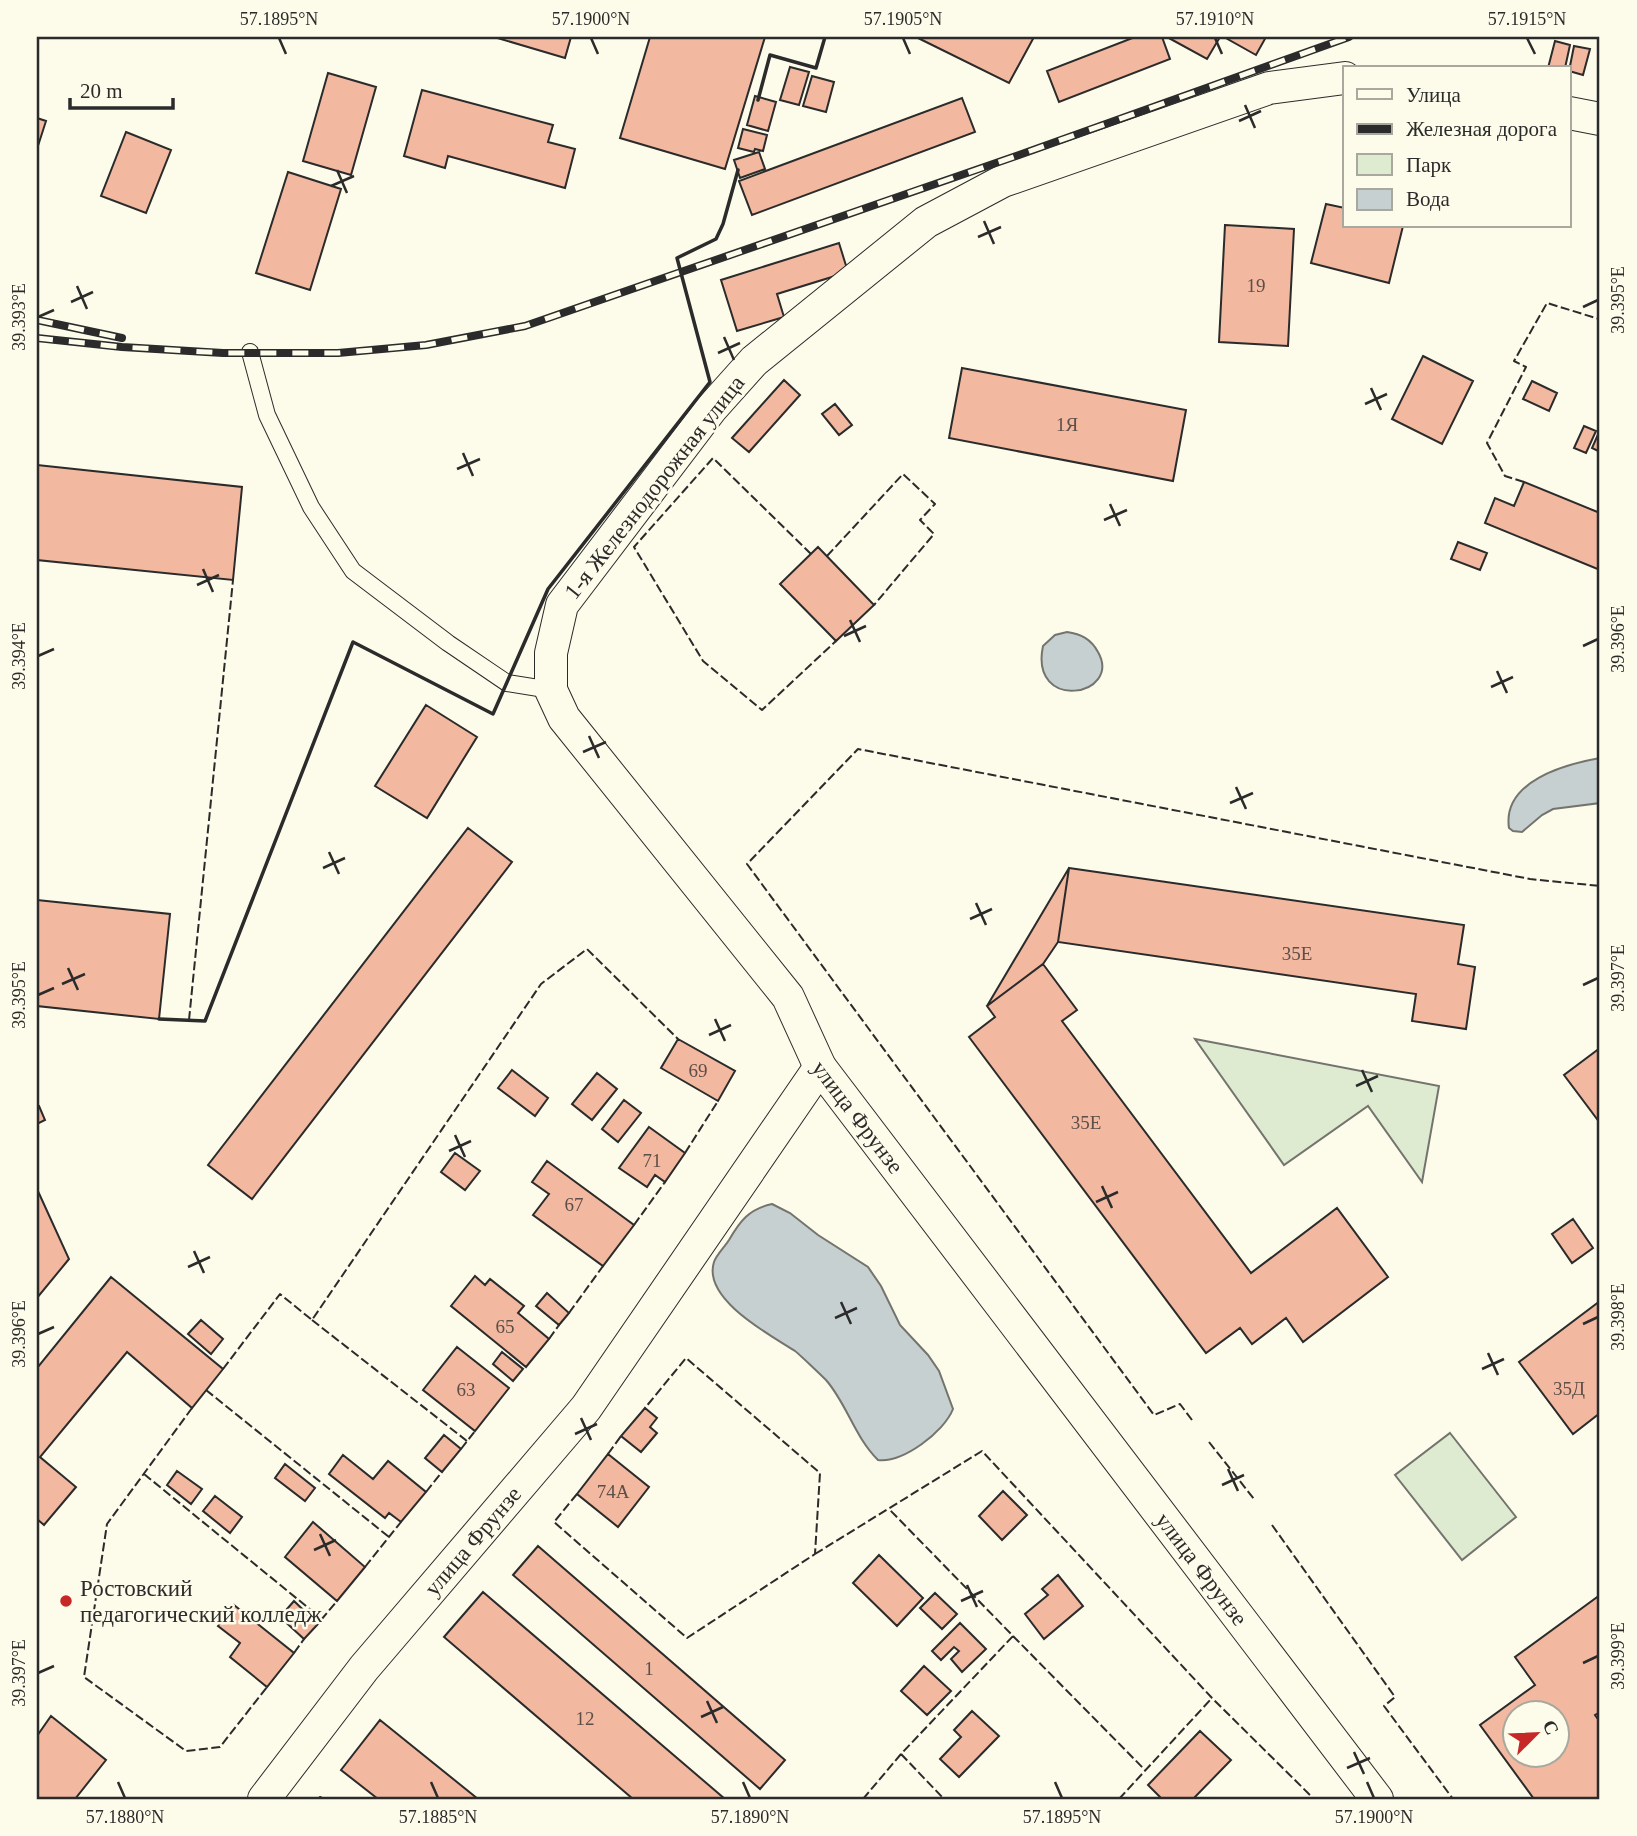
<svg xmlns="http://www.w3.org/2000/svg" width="1637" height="1836" font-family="'Times New Roman',serif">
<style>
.green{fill:#deebd1;stroke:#74746e;stroke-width:2}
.water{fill:#c7d0d0;stroke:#74746e;stroke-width:2}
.building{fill:#f2b8a0;stroke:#2b2b2b;stroke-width:2;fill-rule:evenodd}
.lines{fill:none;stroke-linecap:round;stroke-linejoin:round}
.service-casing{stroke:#2b2b2b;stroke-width:18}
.minor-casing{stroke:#2b2b2b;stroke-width:34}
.service{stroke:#fdfbea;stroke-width:16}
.minor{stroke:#fdfbea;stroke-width:32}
.rail-casing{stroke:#2b2b2b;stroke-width:8}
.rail{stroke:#fdfbea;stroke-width:5;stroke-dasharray:16;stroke-linecap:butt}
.fence{stroke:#2b2b2b;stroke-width:2;stroke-dasharray:9 3.5;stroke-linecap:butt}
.wall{stroke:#2b2b2b;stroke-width:3.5}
.ticks{fill:none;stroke:#2b2b2b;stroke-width:2.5}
.poi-dot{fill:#c62828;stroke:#fdfbea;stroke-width:2.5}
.labels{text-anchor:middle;stroke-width:5;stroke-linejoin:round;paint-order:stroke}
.number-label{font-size:19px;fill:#5d4e48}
.street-label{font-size:23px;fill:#2b2b2b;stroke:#fdfbea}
.poi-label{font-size:23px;fill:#2b2b2b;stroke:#fdfbea;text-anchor:start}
.neatline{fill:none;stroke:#2b2b2b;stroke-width:2.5}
.ticks-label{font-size:18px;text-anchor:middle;fill:#2b2b2b}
</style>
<rect width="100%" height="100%" fill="#fdfbea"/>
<path class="green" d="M1195,1039L1439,1086L1422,1182L1368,1106L1284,1165Z
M1450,1433L1516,1517L1462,1560L1395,1475Z"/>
<path class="water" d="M1067,632C1081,634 1091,639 1098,652C1123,696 1029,713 1043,646L1055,635Z
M1600,758V803L1553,809L1542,815L1522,832L1513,831L1509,828C1502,781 1566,764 1600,758Z
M772,1204L790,1213L818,1235L868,1267L881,1286L900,1325L928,1355L939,1371L953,1409C944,1432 903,1463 878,1460C854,1436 847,1404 826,1380C822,1376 798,1353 795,1351C770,1335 702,1299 714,1262C717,1254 724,1248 729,1240C740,1221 749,1209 772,1204Z"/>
<path class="building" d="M494,37H571L565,58Z
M650,37H765L725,169L620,138Z
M916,37H1034L1009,83Z
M1135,37H1162L1170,59L1059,102L1047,71Z
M1167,37H1220L1207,59Z
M1224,37H1266L1256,55Z
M1555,41L1570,45L1565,68H1548Z
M1574,46L1590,49L1583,75L1569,71Z
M790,67L809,72L799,105L780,100Z
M328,73L376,87L351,175L303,161Z
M812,76L834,82L826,112L803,106Z
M422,90L553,125L548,142L575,149L565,188L448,156L445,168L404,156Z
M755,96L776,102L768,131L747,125Z
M962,98L975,132L752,215L739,181Z
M37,118L46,121L37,149Z
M743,129L767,135L763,151L755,149L754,152L738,148Z
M126,132L171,150L146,213L101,196Z
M759,152L765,169L740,178L734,160Z
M288,172L341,189L310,290L256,273Z
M1326,204L1345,208V226H1403L1389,283L1311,263Z
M1225,225L1294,229L1288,346L1219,342Z
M839,243L848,272L777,294L784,317L737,331L721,280Z
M1423,356L1473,381L1442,444L1392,419Z
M962,368L1186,410L1173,481L949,438Z
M784,380L800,395L749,452L732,438Z
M1532,381L1557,393L1549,411L1523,399Z
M835,404L852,425L839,435L822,414Z
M1584,426L1596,431L1586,453L1574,448Z
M1600,430V452L1592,448Z
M37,465L242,487L233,580L37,560Z
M1524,482L1600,513V570L1485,523L1495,498L1514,506Z
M1458,542L1487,553L1480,570L1451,559Z
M818,547L874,605L836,641L780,584Z
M426,705L477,737L427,818L375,786Z
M468,828L512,862L252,1199L208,1165Z
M1069,868L1464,925L1458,964L1475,967L1466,1029L1412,1021L1416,994L1058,942Z
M1069,868L1058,942L1043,964L987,1006Z
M37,900L170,914L159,1019L37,1006Z
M1043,964L1077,1010L1062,1021L1251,1273L1337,1208L1388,1277L1303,1342L1286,1318L1252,1344L1240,1328L1206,1353L969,1037L995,1017L987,1006Z
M678,1039L735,1071L718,1101L661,1068Z
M1600,1048V1123L1564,1075Z
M512,1070L548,1098L535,1116L498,1088Z
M597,1073L617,1089L592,1120L572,1104Z
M624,1100L641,1113L618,1142L602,1129Z
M39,1106L45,1120L37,1124V1107Z
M649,1127L685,1153L665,1182L655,1175L647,1187L619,1168Z
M455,1153L480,1171L465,1190L441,1172Z
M547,1161L634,1225L603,1266L533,1215L549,1194L532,1182Z
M37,1189L69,1259L37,1298Z
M1573,1219L1593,1248L1572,1263L1552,1234Z
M475,1276L485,1285L490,1279L524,1306L518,1313L549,1339L526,1367L451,1306Z
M111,1277L223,1369L192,1408L127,1352L40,1457L76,1487L44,1525L37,1519V1368Z
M547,1293L569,1313L559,1325L536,1306Z
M1600,1301V1413L1573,1434L1519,1362Z
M201,1320L223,1339L211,1354L188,1334Z
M457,1347L509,1388L475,1431L423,1390Z
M502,1352L523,1369L513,1381L493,1364Z
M645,1408L657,1418L650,1427L657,1433L641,1452L621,1436Z
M444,1435L461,1449L442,1472L425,1458Z
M608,1454L649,1487L618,1527L577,1494Z
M343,1455L373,1479L388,1461L426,1492L401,1522L389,1513L385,1518L329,1474Z
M285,1464L315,1488L305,1501L275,1478Z
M177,1471L202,1489L191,1504L167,1485Z
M1003,1491L1027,1515L1002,1540L979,1516Z
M215,1496L242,1517L230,1533L203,1511Z
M313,1522L365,1567L337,1601L285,1557Z
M538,1546L785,1760L760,1789L513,1575Z
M879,1555L923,1598L897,1626L853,1583Z
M1058,1575L1083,1606L1044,1639L1025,1614L1048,1595L1042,1589Z
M483,1592L725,1799H633L444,1637Z
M935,1593L957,1614L942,1629L920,1608Z
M1600,1595V1712L1595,1715L1600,1722V1799H1534L1480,1725L1535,1685L1515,1657ZM1514,1714H1556V1756H1514Z
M294,1601L318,1624L304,1639L280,1617Z
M234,1605L294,1653L267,1687L230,1657L240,1643L218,1626Z
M960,1623L986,1649L962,1672L951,1659L959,1651L954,1647L941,1660L932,1651Z
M924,1666L951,1691L927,1715L901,1691Z
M972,1711L999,1736L959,1777L940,1759L961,1737L954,1730Z
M51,1716L106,1760L75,1799H37V1736Z
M380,1720L478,1799H378L341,1770Z
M1200,1731L1231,1760L1193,1799H1162L1148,1785Z"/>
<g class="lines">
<defs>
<path id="service" d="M250,352L267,415L311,507L353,571L448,643L507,683L551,690"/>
<g id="minor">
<path id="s1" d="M1345,78L1269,88L1003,181L926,222L754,361L711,409L562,605L551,653V690L564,718L788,997L820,1067L1377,1799"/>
<path d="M1569,113L1600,119"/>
<path id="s2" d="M264,1799L364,1668L586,1408L820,1067"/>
</g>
</defs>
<use href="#service" class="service-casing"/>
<use href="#minor" class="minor-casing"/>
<use href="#service" class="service"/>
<use href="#minor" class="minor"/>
<defs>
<path id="rail" d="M37,320L122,338
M37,338L122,347L223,353H338L426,345L525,326L1019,155L1349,37"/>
</defs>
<use href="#rail" class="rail-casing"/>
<use href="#rail" class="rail"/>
<path class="fence" d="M1524,482L1505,476L1487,443L1526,367L1514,361L1547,303L1599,319L1600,323
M811,554L713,458L634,547L703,661L762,710L836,641
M827,556L903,474L935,504L920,520L934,534L874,605
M189,1020L233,580
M685,1153L718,1101
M634,1225L665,1182
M569,1313L603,1266
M312,1320L467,1441
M549,1339L559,1325
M223,1369L280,1294L312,1320L541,984L587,949L678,1039
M206,1390L389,1537
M192,1408L107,1524L84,1677L186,1751L220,1747L267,1687
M1192,1420L1180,1404L1154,1415L747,864L858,749L1530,879L1600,886
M1209,1442L1254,1499
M461,1449L475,1431
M608,1454L621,1436
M144,1474L322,1619
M426,1492L442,1472
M577,1494L554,1522L687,1638L815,1554L820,1473L686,1358L645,1408
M1272,1525L1395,1697L1384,1706L1453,1799
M815,1554L982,1451L1212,1698L1314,1799
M365,1567L401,1522
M321,1620L337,1601
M1013,1636L1145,1770
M294,1653L304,1639
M901,1754L944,1799
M318,1799L320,1797L324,1799
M863,1799L901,1754L1013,1636L889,1509
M1119,1799L1212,1698"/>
<path class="wall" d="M758,100L770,55L816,68L825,37
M159,1019L205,1021L353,642L493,714L548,589L710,382L677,258L716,239L723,224L738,170"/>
</g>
<path class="ticks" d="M279,38L286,54M591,38L598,54M903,38L910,54M1215,38L1222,54M1527,38L1535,54M1245,105L1255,128M1239,121L1261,111M337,170L347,193M331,186L354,176M984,221L994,244M978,237L1001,227M77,286L87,309M71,302L93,292M1583,307L1598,300M38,317L54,310M724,337L734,360M718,353L740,343M1371,388L1381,410M1365,404L1387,394M463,453L473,476M457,469L480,459M1110,504L1120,526M1104,520L1127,510M203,569L213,592M197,585L219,575M850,620L860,642M844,636L866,626M1583,646L1598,639M38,656L54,649M1497,671L1507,693M1491,687L1513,677M589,736L599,758M583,752L606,742M1236,787L1246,809M1230,803L1253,793M329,852L339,874M323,868L345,858M976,903L986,925M970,919L992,909M68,968L78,990M62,984L85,974M1583,985L1598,978M38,995L54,988M715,1019L725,1041M709,1035L731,1025M1362,1070L1372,1092M1356,1086L1378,1076M455,1135L465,1157M449,1151L471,1141M1102,1186L1112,1208M1096,1202L1118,1192M194,1251L204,1273M188,1267L210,1257M841,1302L851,1324M835,1318L857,1308M1583,1324L1598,1317M38,1334L54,1327M1488,1353L1498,1375M1482,1369L1504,1359M581,1418L591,1440M575,1434L597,1424M1228,1469L1238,1491M1222,1485L1244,1475M320,1534L330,1556M314,1550L336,1540M967,1585L977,1607M961,1601L983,1591M1583,1663L1598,1656M38,1673L54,1666M707,1701L717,1723M701,1717L723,1707M1354,1752L1364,1774M1347,1768L1370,1758M118,1782L125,1798M431,1782L438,1798M743,1782L750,1798M1055,1782L1062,1798M1367,1782L1374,1798"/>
<circle class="poi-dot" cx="66" cy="1601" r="7"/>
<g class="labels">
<g class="number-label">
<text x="1256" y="292">19</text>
<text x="1067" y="431">1Я</text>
<text x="1297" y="960">35Е</text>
<text x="698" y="1077">69</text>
<text x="1086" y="1129">35Е</text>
<text x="652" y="1167">71</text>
<text x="574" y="1211">67</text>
<text x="505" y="1333">65</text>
<text x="1569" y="1395">35Д</text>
<text x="466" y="1396">63</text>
<text x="613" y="1498">74А</text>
<text x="649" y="1675">1</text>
<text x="585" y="1725">12</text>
</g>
<g class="street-label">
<text transform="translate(654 487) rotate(-52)" y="8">1-я Железнодорожная улица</text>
<text dy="8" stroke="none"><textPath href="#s1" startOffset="1592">улица Фрунзе</textPath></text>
<text dy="8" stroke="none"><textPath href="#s2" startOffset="332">улица Фрунзе</textPath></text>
<text dy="8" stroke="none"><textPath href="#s1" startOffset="2160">улица Фрунзе</textPath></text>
</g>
<g class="poi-label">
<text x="80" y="1596">Ростовский<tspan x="80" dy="26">педагогический колледж</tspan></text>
</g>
</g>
<rect width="1637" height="1836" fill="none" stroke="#fdfbea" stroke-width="77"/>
<rect x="1343" y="66" width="228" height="161" fill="#fdfbea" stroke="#a9a89e" stroke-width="2"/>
<rect x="1357" y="89" width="35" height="10" fill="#fdfbea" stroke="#a9a89e" stroke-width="2"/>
<text x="1406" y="102" font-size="21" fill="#2b2b2b">Улица</text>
<rect x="1357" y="124" width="35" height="10" fill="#2b2b2b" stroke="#a9a89e" stroke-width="2"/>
<text x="1406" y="136" font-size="21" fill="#2b2b2b">Железная дорога</text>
<rect x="1357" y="154" width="35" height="21" fill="#deebd1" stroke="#a9a89e" stroke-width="2"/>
<text x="1406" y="172" font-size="21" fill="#2b2b2b">Парк</text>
<rect x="1357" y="189" width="35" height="21" fill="#c7d0d0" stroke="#a9a89e" stroke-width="2"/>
<text x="1406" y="206" font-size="21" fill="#2b2b2b">Вода</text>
<g transform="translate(1536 1734) rotate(66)"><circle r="33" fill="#fdfbea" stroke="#a9a89e" stroke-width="2"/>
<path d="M0-5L12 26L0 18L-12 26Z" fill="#c62828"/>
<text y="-10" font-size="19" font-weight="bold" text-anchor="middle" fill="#2b2b2b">С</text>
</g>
<path d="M70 98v10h103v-10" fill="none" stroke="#2b2b2b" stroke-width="3.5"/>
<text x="80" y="98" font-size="21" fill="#2b2b2b" stroke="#fdfbea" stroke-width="5" paint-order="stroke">20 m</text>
<rect x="38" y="38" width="1560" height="1760" class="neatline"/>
<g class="ticks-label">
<text x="279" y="25">57.1895°N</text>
<text x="591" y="25">57.1900°N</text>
<text x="903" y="25">57.1905°N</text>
<text x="1215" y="25">57.1910°N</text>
<text x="1527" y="25">57.1915°N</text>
<text transform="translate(1618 300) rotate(-90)" y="6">39.395°E</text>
<text transform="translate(19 317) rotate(-90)" y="6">39.393°E</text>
<text transform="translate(1618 639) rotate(-90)" y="6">39.396°E</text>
<text transform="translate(19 656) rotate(-90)" y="6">39.394°E</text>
<text transform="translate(1618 978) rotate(-90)" y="6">39.397°E</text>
<text transform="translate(19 995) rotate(-90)" y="6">39.395°E</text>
<text transform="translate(1618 1317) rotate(-90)" y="6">39.398°E</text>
<text transform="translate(19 1334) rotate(-90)" y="6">39.396°E</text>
<text transform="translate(1618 1656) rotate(-90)" y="6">39.399°E</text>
<text transform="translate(19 1673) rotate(-90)" y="6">39.397°E</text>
<text x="125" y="1823">57.1880°N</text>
<text x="438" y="1823">57.1885°N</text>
<text x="750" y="1823">57.1890°N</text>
<text x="1062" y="1823">57.1895°N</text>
<text x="1374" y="1823">57.1900°N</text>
</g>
</svg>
